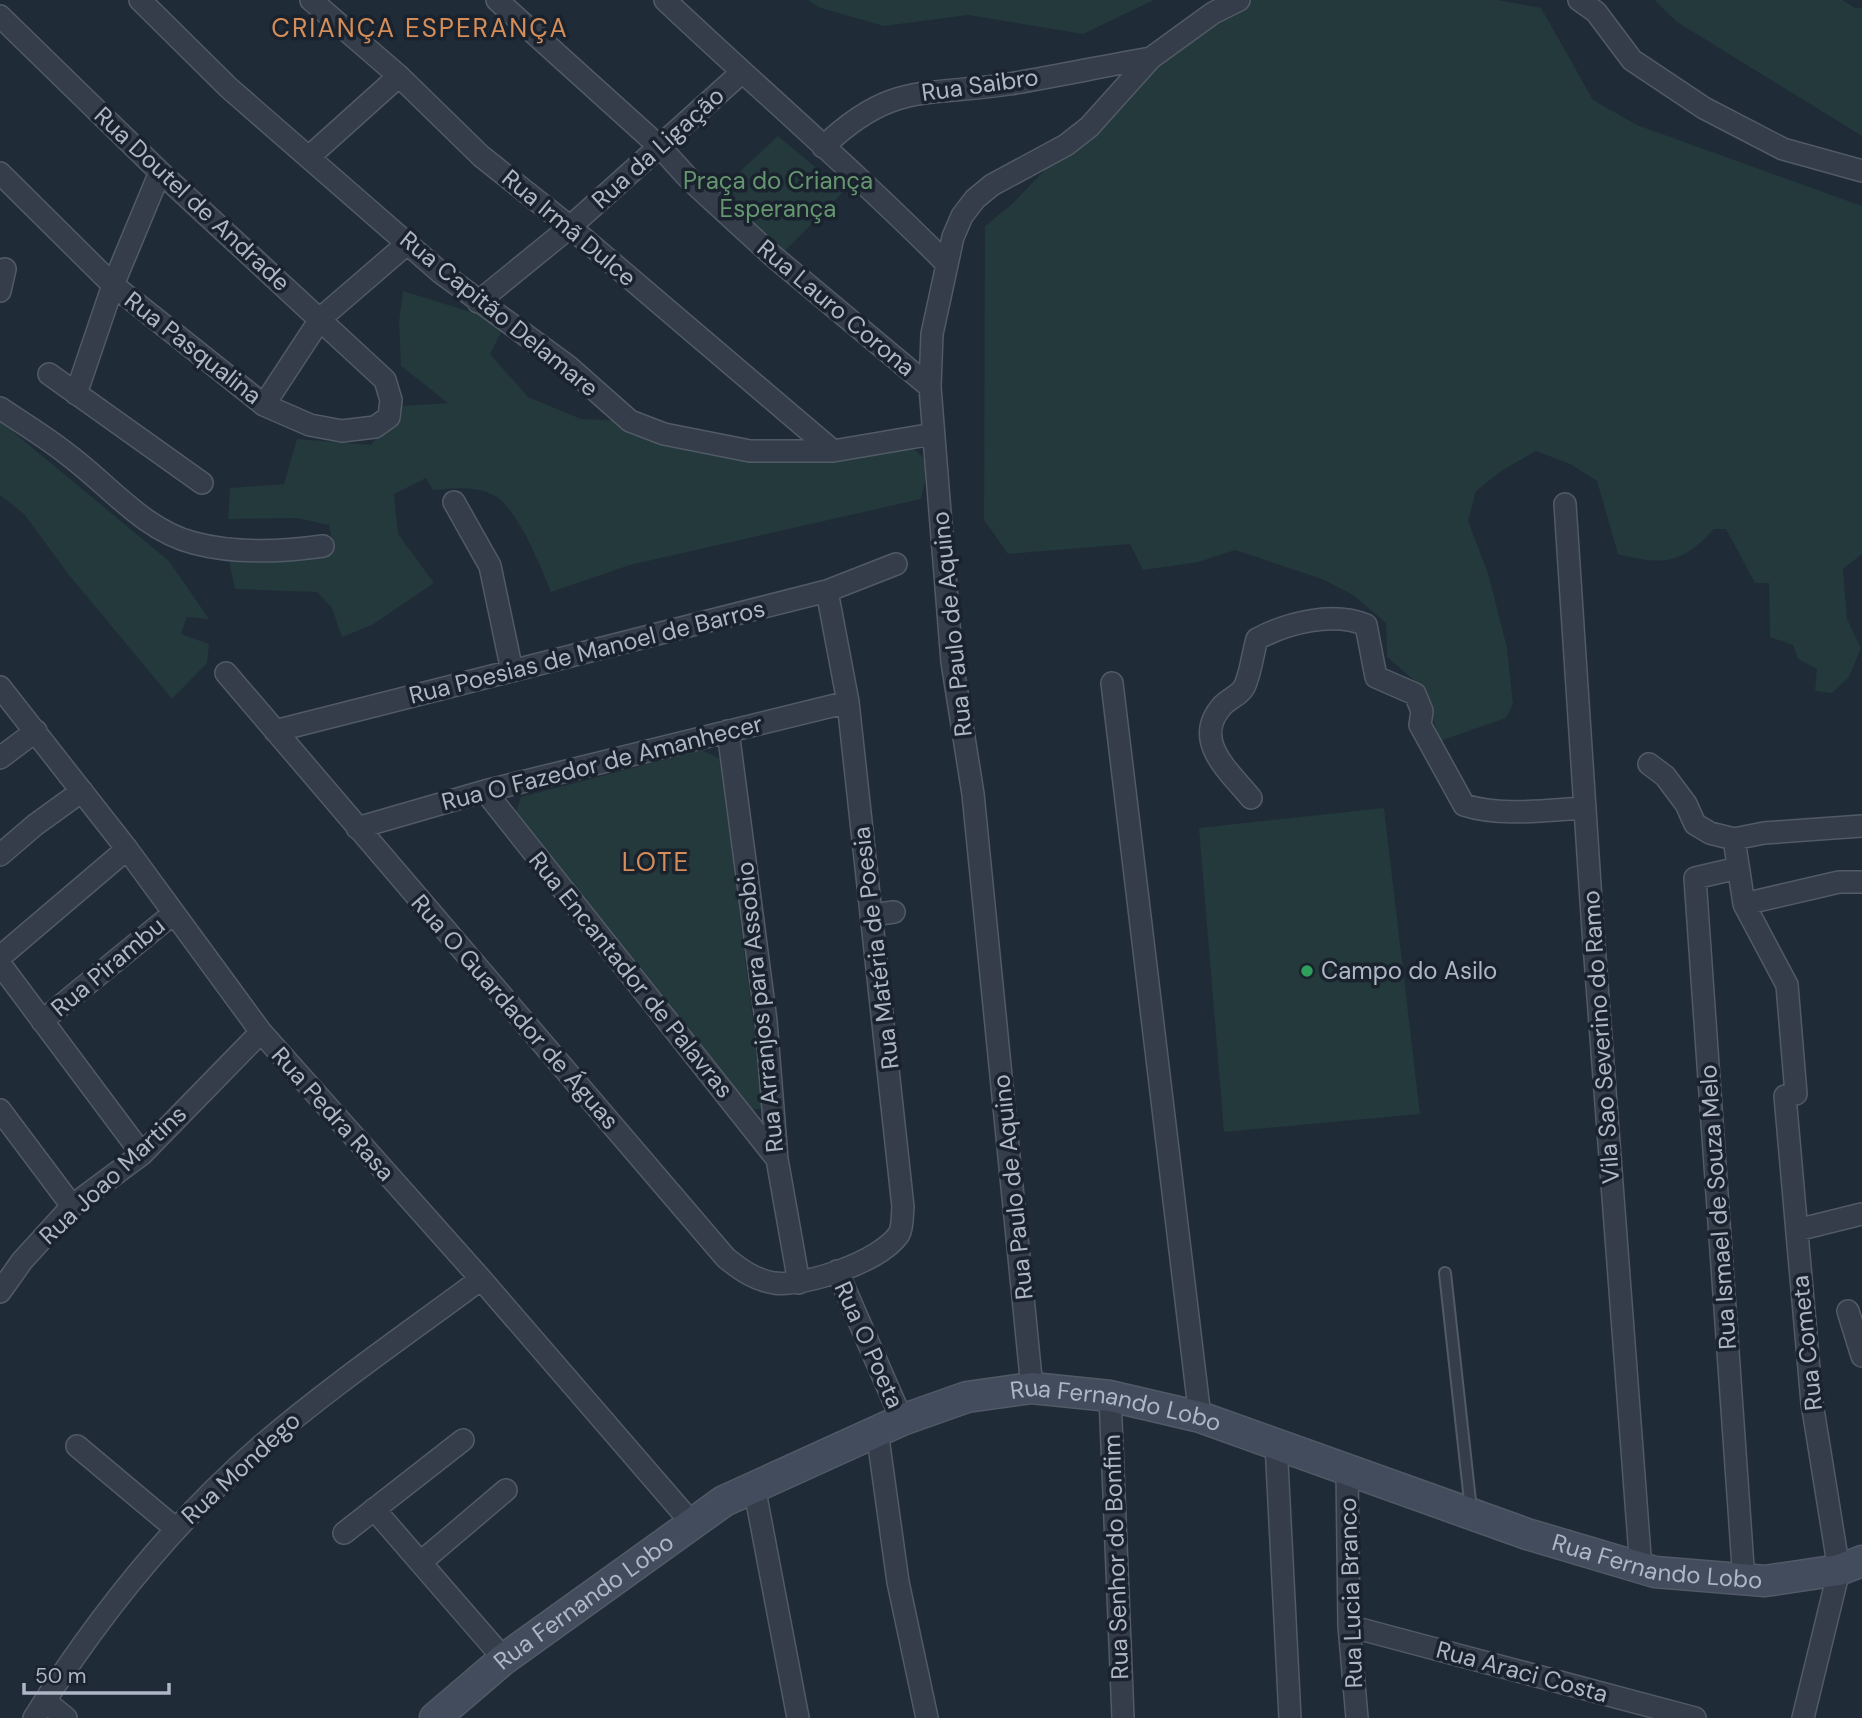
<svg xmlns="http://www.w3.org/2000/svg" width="1862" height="1718" font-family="'DM Sans',sans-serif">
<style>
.green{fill:#23393b}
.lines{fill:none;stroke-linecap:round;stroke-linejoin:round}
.service-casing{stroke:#515a66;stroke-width:14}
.minor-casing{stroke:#515a66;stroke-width:24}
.secondary-casing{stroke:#515a66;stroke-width:33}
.service{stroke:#343d49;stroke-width:10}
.minor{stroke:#343d49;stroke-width:21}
.secondary{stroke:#424c5c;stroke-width:30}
.leisure-dot{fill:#2e9e5b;stroke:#19222d;stroke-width:2.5}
.labels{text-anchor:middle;stroke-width:7;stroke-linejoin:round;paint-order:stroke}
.street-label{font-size:24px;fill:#aeb7c5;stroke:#19222d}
.park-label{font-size:24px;fill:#659670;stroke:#19222d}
.poi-label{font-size:24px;fill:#aeb7c5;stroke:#19222d;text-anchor:start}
.neighbourhood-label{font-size:26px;letter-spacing:2px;fill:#d58e59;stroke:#19222d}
</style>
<rect width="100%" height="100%" fill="#202b38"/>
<path class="green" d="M807,0H1154L1083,34L968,15L884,26L821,8Z
M1239,0H1498L1541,8L1593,100L1637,125L1862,206V554L1843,569L1847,619L1861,648L1849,677L1832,693L1815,691L1817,669L1798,659L1793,645L1770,637L1769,583H1755L1726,529H1714C1682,564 1663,566 1618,554L1597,481L1570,464L1536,451L1501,471L1476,491L1468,521L1488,573L1507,648L1513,704L1506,718L1440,741L1423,688L1387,657L1386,623L1353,595L1322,579L1235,550L1199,562L1143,570L1130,544L1008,554L984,520L985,226L1011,205L1135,77Z
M1655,0H1842L1855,8H1862V136L1677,22Z
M778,136L844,191L780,256L715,195Z
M403,291L506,323L490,354L528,397L581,419L630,421L750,451L903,439L929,463L921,499L630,565L551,592C542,569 518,511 497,497C478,485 455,488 433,490L426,478L394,494L398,534L434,583L372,625L342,637L332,608L317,592L235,589L229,561L334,550L329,525L297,518L228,519L230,488L284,484L297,439L371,445L402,406L448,403L401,366L399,322Z
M0,421L169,561L209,619L187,617L181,634L209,644L207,663L172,699L69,575L24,514L0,495Z
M702,750L720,759L764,1108L752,1110L516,812L521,797Z
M1384,808L1420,1114L1224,1132L1199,828Z"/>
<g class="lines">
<defs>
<path id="service" d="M1445,1273L1471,1510"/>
<path id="minor" d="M140,0L229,88L440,272L569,367L630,421L664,434L750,451H833L933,434
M311,0L399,76L481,156L570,227L833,451
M497,0L661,148L690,180L773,256L930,387
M665,0C758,88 855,171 945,262
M1579,0L1596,12L1632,60L1704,108L1783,149L1862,171
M0,16L160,172L385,380L391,400L389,417L375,427L342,431L310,425L264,405L113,285L0,173
M823,147C892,81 924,97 1009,84C1057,76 1104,66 1151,58
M310,156L399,76
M0,291L5,269
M478,302L570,227L741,73
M49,374L202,483
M76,394L113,285L160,172
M264,405L321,318L408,243
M0,408C22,423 46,437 67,454C108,484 143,530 194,543C235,554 281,552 323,546
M454,502L490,566L512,671
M1565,504L1593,931L1641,1569
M226,673L726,1258C741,1270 755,1280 774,1283C806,1287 881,1261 899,1234C903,1227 902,1215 903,1207L848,702L827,591
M1112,683L1200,1417
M0,687L127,849L261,1032L481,1279L691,1522
M275,731L827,591L896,564
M728,731L766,1021L777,1159L799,1283
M0,758L36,731
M1649,764L1665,776L1686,804L1695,824L1710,833L1734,839L1764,833L1862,826
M485,791L777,1159
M1251,798C1228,770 1191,740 1223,705C1229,699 1241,694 1244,687C1250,677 1253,652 1257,639C1287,623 1333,611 1366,625L1376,677L1415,694L1422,711L1420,725L1464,805C1501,817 1547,810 1585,808
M357,828L485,791L848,702
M1734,839L1744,904L1787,985L1796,1094L1785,1096L1812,1403L1839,1570L1803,1718
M0,855L35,825L82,791
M1738,868L1695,878L1744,1581
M1744,904L1839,882H1862
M872,915L894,912
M0,957L127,849
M0,964L142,1154
M42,1021L174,913
M0,1110L72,1206
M1797,1230L1862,1214
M837,1271L902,1420
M0,1292L22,1261L72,1206L142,1154L261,1032
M1848,1311L1862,1356
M1032,1388L973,794L952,662L930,387L932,334L953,237L962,216L975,199L992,185L1066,145L1089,127L1151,58L1213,13L1239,0
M1110,1396L1123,1718
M877,1431L898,1582L927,1718
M1276,1443L1290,1718
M77,1446L176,1529
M1347,1469L1349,1626L1357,1718
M754,1486L798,1718
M374,1509L504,1659
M344,1533L463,1440
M421,1562L506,1490
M1349,1626L1695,1718
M45,1701L66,1718
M34,1718C96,1619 173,1523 261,1446C331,1386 407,1334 481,1279"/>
<g id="secondary">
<path id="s1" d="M435,1718L504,1659L724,1501L902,1420L967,1397L1032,1388L1110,1396L1200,1417L1527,1534L1655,1572L1765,1581L1839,1570L1862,1561"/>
</g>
</defs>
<use href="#service" class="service-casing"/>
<use href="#minor" class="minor-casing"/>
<use href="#secondary" class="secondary-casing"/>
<use href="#service" class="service"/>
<use href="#minor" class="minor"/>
<use href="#secondary" class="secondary"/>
</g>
<circle class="leisure-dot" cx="1307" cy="971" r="7"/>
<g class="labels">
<g class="street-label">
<text transform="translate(980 85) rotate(-8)" y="8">Rua Saibro</text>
<text transform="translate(658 148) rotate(-42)" y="8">Rua da Ligação</text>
<text transform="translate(192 199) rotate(43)" y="8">Rua Doutel de Andrade</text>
<text transform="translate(569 228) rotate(40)" y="8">Rua Irmã Dulce</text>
<text transform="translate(836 308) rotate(40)" y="8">Rua Lauro Corona</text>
<text transform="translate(499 314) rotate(39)" y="8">Rua Capitão Delamare</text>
<text transform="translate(193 348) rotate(38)" y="8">Rua Pasqualina</text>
<text transform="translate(952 624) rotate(-96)" y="8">Rua Paulo de Aquino</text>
<text transform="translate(587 652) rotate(-14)" y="8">Rua Poesias de Manoel de Barros</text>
<text transform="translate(602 763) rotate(-14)" y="8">Rua O Fazedor de Amanhecer</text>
<text transform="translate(876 948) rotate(-97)" y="8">Rua Matéria de Poesia</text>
<text transform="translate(108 967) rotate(-40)" y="8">Rua Pirambu</text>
<text transform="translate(631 975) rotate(51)" y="8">Rua Encantador de Palavras</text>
<text transform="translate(760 1007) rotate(-96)" y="8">Rua Arranjos para Assobio</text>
<text transform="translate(515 1012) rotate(49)" y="8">Rua O Guardador de Águas</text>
<text transform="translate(1601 1037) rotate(-94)" y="8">Vila Sao Severino do Ramo</text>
<text transform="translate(333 1114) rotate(48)" y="8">Rua Pedra Rasa</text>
<text transform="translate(113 1175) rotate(-43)" y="8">Rua Joao Martins</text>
<text transform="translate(1013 1187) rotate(-96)" y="8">Rua Paulo de Aquino</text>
<text transform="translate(1718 1207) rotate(-94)" y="8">Rua Ismael de Souza Melo</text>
<text transform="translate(1807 1343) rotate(-96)" y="8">Rua Cometa</text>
<text transform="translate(869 1345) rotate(66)" y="8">Rua O Poeta</text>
<text dy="8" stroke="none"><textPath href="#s1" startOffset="777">Rua Fernando Lobo</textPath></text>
<text transform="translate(241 1468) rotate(-43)" y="8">Rua Mondego</text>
<text transform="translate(1116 1557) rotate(-92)" y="8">Rua Senhor do Bonfim</text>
<text dy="8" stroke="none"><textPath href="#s1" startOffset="1344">Rua Fernando Lobo</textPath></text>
<text transform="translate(1351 1593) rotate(-92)" y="8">Rua Lucia Branco</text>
<text dy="8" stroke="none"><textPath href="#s1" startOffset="189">Rua Fernando Lobo</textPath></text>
<text transform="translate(1522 1672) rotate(15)" y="8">Rua Araci Costa</text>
</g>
<g class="park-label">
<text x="778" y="189">Praça do Criança<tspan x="778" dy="28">Esperança</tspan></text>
</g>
<g class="poi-label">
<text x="1321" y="979">Campo do Asilo</text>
</g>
<g class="neighbourhood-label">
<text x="420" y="37">CRIANÇA ESPERANÇA</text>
<text x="656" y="871">LOTE</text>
</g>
</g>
<path d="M24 1683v10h145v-10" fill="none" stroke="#aeb7c5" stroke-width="3.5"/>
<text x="35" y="1683" font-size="21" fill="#aeb7c5" stroke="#19222d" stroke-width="5" paint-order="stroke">50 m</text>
</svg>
